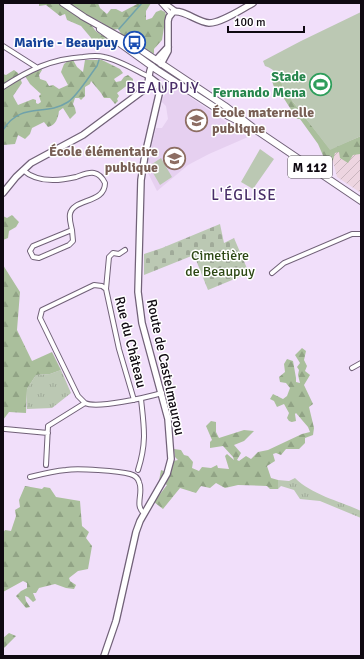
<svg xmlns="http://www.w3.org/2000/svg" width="364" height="659" font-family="Signika,sans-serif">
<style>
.industrial{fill:url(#industrial-furrows)}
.built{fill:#e6d0f0}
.grass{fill:url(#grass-tufts)}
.forest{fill:url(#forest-firs)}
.cemetery{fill:url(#cemetery-stones)}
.park{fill:#bbc8b3}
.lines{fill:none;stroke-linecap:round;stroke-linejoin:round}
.stream{stroke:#70a2aa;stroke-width:1.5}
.street-casing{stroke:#716178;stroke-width:6}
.secondary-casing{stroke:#716178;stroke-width:8}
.primary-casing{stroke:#716178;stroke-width:8}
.street{stroke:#fff;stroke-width:4}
.secondary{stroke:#fff;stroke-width:5.5}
.primary{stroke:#fff;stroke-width:6}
.labels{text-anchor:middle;stroke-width:3;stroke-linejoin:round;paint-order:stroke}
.shield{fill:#fff;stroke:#575358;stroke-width:1}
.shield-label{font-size:13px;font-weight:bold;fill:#0f0911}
.transit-label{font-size:14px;font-weight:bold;fill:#164399;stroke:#fff;text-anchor:end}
.leisure-label{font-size:14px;font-weight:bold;fill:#27864d;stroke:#fff;text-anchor:end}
.education-label{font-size:14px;font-weight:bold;fill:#785e54;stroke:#fff;text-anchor:start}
.park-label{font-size:14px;fill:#2c4713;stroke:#fff}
.street-label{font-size:14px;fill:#0f0911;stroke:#fff}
.neighbourhood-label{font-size:15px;letter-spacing:1px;fill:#492e68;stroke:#fff}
.quarter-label{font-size:16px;letter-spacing:1px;fill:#492e68;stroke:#fff}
</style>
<defs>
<pattern id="industrial-furrows" width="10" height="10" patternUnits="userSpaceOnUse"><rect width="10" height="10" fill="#edd5e0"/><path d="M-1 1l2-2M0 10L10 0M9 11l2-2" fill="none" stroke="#cab6bf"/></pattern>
<pattern id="grass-tufts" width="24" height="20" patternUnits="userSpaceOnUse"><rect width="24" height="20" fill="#bbc8b3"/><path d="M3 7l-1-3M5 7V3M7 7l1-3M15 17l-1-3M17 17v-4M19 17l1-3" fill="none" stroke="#a0aa99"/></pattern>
<pattern id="forest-firs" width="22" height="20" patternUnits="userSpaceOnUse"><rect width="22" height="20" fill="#aabf9c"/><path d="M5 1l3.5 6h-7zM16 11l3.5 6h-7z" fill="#91a385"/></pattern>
<pattern id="cemetery-stones" width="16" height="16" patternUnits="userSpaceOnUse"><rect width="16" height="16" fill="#bbc8b3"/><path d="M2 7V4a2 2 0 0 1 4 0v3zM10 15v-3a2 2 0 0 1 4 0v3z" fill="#a0aa99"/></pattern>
</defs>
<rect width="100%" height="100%" fill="#f1dffa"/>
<path class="industrial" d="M361,136V193L337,177L330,150Z"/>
<path class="built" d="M177,88L248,137L209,154L188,165L157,191L146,169L156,128H162L168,119L166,106L161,101L168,89Z"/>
<path class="grass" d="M61,370L71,393L52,408L27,409V389L36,375L50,374Z
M295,478C312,495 340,501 361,511V518L320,501L300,499L294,490L281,486L278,489V480L289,481Z"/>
<path class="forest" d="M39,3H91L93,4V3H98L100,8L107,14L111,9H116L122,12L139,3H151L146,11V20L152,18L156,12L161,10L165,12L166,15L162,40L154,49V54L122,35L118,29L113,30C105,26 100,20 92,18L87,22C94,26 93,29 97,32C102,36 105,35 109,40L106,46L97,45L81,26L67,20L65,14L60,16L46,5L39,6Z
M72,58L77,67L83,72L85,60H102L120,69L123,73L114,79L116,82L121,81L124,77L128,75L133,79V83L130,86L129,84L117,93L119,96L117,99L118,101L115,104L110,98H104L101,93L91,81L90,84L85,87V96L81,100L79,98H75L73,104L75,108L76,113L70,119L63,108L59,111C58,118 56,125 48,127L44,122L32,128L30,134L25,139L18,135L15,144L3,145V74L6,75L14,70L18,73L22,83L13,96L18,105L33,99L36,100V103L38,104L41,102L39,96L41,94L30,84L25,76L40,67L42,70L39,75L40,79L46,81L49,86L53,85L59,89L68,85L61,72L64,64Z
M281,79L283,89L330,149L361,136L360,154L353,155L348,163L340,158L339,152L335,153L333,160L330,162L325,160L318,144L300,119H297L283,97L280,96L274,87L272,81Z
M12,215L19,222L16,227L9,231L8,238L3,240V216L7,218Z
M3,265L20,292L17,330L32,361L52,352L61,370L50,374L36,375L27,389L26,413L9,412L3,420Z
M302,348L306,351L304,360L307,366L305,371L310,375L304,385L313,404L309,407L314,428L313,435L305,438V443L299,449H286L281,455L276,453L273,454L275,461L267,466L271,478L278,480V489H270L267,486L238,485L225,488L216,483L210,488L201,486L196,493L180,488L163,509L154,502L167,485L159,481L161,470L169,473L173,461L178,460L175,457L174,449L181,450L184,455L188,456L193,462L192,468L199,471L202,467L211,468L217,465L218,468L229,469L225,456L227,454L234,460L233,457L223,446L210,448V442L212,440L206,426L211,421L216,422V432L219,438L244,430L254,431L244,441L234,445L241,453L237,460L239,461L246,456L251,459L258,452L268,450L302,434L310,432L308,427L296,413L295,414L296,421L292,422L289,421L287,418L289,413L284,404L277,407L274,401L270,399L273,394L283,399L287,396L290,388L286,383L280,382L279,377L285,372L284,364L287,359L293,361L296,378V382L300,383L298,375L299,370L297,367L300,363L295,355Z
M25,486L42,489L44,487L50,488L56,497L80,501L82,526L89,532L86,538L92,546L88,569L78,571L69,578L70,581L76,585L74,589L66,588L55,584L39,588L36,593H33L36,600L33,602L28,597L25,596L26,601L30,607L26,608L16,596L21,591L27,588V583L23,581L3,592V576H4L3,570V533L5,530L11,531L16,516L15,510L20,507L19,500Z
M9,633L16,636L3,649V638Z"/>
<path class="cemetery" d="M220,224L224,243L234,238L249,273L208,290L194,255L144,275V254L162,248Z"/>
<path class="park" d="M361,12V136L330,150L283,89C281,79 276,69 265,66L263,61L301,41Z
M260,149L274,159L253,189L241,182Z
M161,158L172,177L160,185L149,166Z"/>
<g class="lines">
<path class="stream" d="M119,29L142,3
M3,130C21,101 45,117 68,102C77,96 90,75 97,66L99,60"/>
<defs>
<path id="street" d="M161,3L171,14
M165,3L176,11
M3,46L36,67
M3,87C29,70 51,59 83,57C90,56 97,55 104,57C119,60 135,70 149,77
M23,170C37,183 59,181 76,177C82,175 88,172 94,173C100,174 103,179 105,183C105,204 73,198 70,214C69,219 71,225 72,230L33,246L30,251L33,257L39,258L69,245L73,241L72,230
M272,273L284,263L352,234H361
M106,289L109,257L113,253L119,254L125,250
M352,368L361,363
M134,400L119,349L106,289L102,286L94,285L42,310L40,318L78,396C80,398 83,401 85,403C97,409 148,397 162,393
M5,429L48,433
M46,465L48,426L85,403
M138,470C147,442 144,427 141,399
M30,477C42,474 54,471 66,470C78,468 119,471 130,474C134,475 138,478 139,482C144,492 134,506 144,513"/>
<path id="secondary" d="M156,60L168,47
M161,64L168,51V21L169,17L173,12C183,9 197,22 209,23C221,23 242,9 253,3
M3,193L16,177L31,163L83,135L145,89C151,81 147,74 152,66
M104,656L116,621L136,532L140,521L167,474L171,459L168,419L142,323L138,292L141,180L145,155L160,90L157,83L149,77"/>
<path id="primary" d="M63,3L84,17
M82,16L132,44L225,106L259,132L361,201
M100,29L157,70L228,116L244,124"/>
</defs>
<use href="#street" class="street-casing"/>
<use href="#secondary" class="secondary-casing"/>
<use href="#primary" class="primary-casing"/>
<use href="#street" class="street"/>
<use href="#secondary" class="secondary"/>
<use href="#primary" class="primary"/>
</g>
<defs>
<symbol id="bus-ring" viewBox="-11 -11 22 22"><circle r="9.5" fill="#fff" stroke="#1a4fb4" stroke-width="1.5"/><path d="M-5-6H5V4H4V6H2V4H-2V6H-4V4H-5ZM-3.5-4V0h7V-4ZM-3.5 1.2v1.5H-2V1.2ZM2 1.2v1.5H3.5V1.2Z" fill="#1a4fb4"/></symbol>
<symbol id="stadium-ring" viewBox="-11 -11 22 22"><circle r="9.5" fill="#fff" stroke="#2e9e5b" stroke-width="1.5"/><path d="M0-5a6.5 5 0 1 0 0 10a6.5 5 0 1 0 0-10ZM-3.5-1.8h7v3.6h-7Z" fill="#2e9e5b"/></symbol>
<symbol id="school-ring" viewBox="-11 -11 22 22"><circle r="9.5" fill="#fff" stroke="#8d6e63" stroke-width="1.5"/><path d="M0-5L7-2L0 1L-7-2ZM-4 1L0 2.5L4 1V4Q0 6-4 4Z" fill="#8d6e63"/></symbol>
</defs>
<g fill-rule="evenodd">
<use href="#bus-ring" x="122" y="30" width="25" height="25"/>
<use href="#stadium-ring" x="308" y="72" width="25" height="25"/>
<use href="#school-ring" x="184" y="108" width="25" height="25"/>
<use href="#school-ring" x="162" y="146" width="25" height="25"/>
</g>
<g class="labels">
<rect class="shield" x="288" y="156" width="44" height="22" rx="3"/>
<g class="shield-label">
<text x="310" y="172">M 112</text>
</g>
<g class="transit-label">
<text x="118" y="47">Mairie - Beaupuy</text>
</g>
<g class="leisure-label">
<text x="306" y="81">Stade<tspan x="306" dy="16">Fernando Mena</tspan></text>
</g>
<g class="education-label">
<text x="212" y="117">École maternelle<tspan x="212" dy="16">publique</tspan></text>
<text x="158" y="156" text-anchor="end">École élémentaire<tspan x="158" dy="16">publique</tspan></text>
</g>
<g class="park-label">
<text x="220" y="260">Cimetière<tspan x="220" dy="16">de Beaupuy</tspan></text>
</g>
<g class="street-label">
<text transform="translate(131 342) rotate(76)" y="5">Rue du Château</text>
<text transform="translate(166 367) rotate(78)" y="5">Route de Castelmaurou</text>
</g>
<g class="neighbourhood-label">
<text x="244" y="200">L'ÉGLISE</text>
</g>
<g class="quarter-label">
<text x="163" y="93">BEAUPUY</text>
</g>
</g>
<rect width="364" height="659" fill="none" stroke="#0f0911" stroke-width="8"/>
<path d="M228 26v6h76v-6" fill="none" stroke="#0f0911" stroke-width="2"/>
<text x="234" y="26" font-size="12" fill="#0f0911" stroke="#ffffff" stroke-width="3" paint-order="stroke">100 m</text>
</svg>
